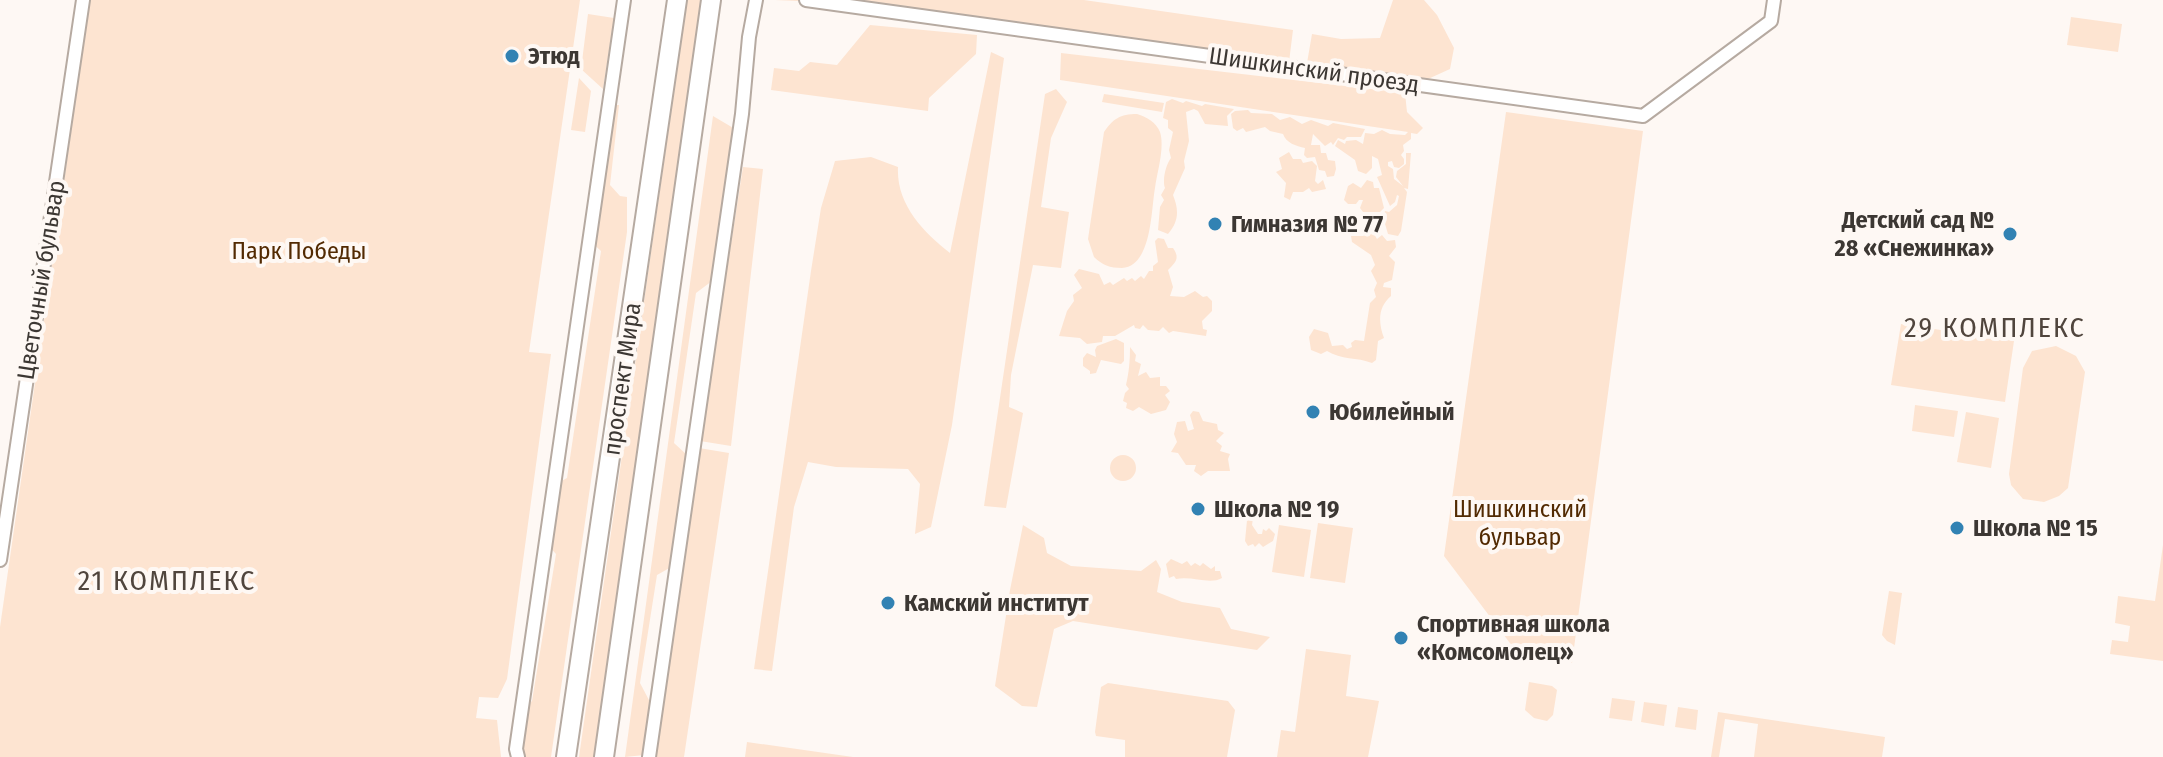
<svg xmlns="http://www.w3.org/2000/svg" width="2163" height="757" font-family="'Fira Sans Condensed',sans-serif">
<style>
.green{fill:#fde4d1}
.lines{fill:none;stroke-linecap:round;stroke-linejoin:round}
.minor-casing{stroke:#b6aaa1;stroke-width:16}
.primary-casing{stroke:#b6aaa1;stroke-width:22}
.minor{stroke:#fff;stroke-width:12}
.primary{stroke:#fff;stroke-width:18}
.poi-dot{fill:#3282b3;stroke:#fef8f4;stroke-width:3}
.labels{text-anchor:middle;stroke-width:8;stroke-linejoin:round;paint-order:stroke}
.poi-label{font-size:24px;font-weight:bold;fill:#3c3733;stroke:#fef8f4;text-anchor:start}
.street-label{font-size:24px;fill:#3c3733;stroke:#fef8f4}
.park-label{font-size:24px;fill:#522a02;stroke:#fef8f4}
.quarter-label{font-size:28px;letter-spacing:2px;fill:#50453d;stroke:#fef8f4}
</style>
<rect width="100%" height="100%" fill="#fef8f4"/>
<path class="green" d="M90,0H580L529,352L551,354L507,679L498,698L479,697L476,718L497,720L501,757H0V627Z
M687,0H701L595,757H579Z
M775,0H1084L1293,30L1289,62L867,4Z
M1393,0H1424L1437,15L1454,48L1450,69L1428,79L1307,63L1312,34L1341,39L1380,38Z
M588,14L614,18L603,89L581,69Z
M2071,17L2122,24L2118,52L2067,45Z
M870,25L977,35L976,54L929,98L928,111L771,90L774,68L799,71L810,62L837,65Z
M991,52L1004,58L952,425L931,527L915,534L920,484L908,469L836,467L808,462L794,507L772,671L754,669L811,271L821,208L835,161L871,157L898,167C896,204 923,232 950,253Z
M1061,53L1405,93L1407,112L1423,128L1417,134L1411,133V139L1403,145L1404,151L1401,155L1404,159V164L1399,168L1394,167L1392,161L1388,162V166L1393,169L1394,179L1403,186L1396,177L1397,171L1406,164V153H1411L1408,189L1404,188L1407,192L1401,231L1398,236L1388,234L1383,217L1385,211L1389,212L1397,205L1399,196L1397,195L1395,202L1390,206L1377,177L1382,175L1378,159L1372,156V168L1366,174L1358,171L1355,160L1335,146L1338,140L1345,144L1346,141L1356,140L1363,144L1365,133L1374,134L1382,130L1390,134L1405,135L1408,132L1060,80Z
M579,78L591,91L585,132L571,130Z
M1056,89L1067,102L1051,138L1041,207L1069,212L1061,268L1033,265L1011,375L1009,407L1023,413L1006,508L984,506L1045,94Z
M1104,94L1164,103L1162,112L1102,102Z
M1172,99L1183,103L1186,101L1202,106L1205,104L1234,109L1227,116L1228,126L1205,124L1198,111L1194,109L1186,112L1189,141L1184,161L1185,168L1173,195C1179,210 1179,221 1168,234L1158,230L1160,207L1164,200L1161,195L1165,188C1162,180 1166,164 1171,158L1169,150L1173,132L1168,128V120L1163,118L1166,102Z
M609,105H619L610,185L620,196L627,197V232L551,757H519L522,709L532,701L556,554L546,543L554,485L567,478L601,251L589,240Z
M1248,110L1251,113L1272,114L1280,120L1290,117L1302,124L1311,120L1328,126L1333,123L1365,129L1361,137H1347L1344,140L1338,138L1333,145L1331,142L1325,146L1313,134L1311,145H1320L1321,153H1326L1328,160L1335,161L1336,169L1334,176L1327,177L1325,171L1319,170L1315,157L1307,158L1304,155L1305,148C1296,146 1286,143 1283,134L1270,131L1265,127L1246,132L1243,128L1237,131L1233,128L1231,114L1235,111Z
M1506,112L1643,131L1572,663L1519,655L1444,556Z
M1137,114C1147,117 1156,122 1160,132C1165,148 1157,172 1155,188C1151,210 1152,266 1122,268C1110,268 1102,265 1094,257L1088,239L1104,132C1113,119 1120,114 1137,114Z
M713,116L735,129L712,281L696,293L674,443L687,455L673,566L657,575L640,683L650,702L644,755L625,757Z
M1289,152L1293,159H1301L1303,163L1312,161L1317,166L1315,181L1318,184L1323,180L1326,189L1312,192L1309,188L1303,192H1293L1290,200L1284,197L1286,183L1276,172L1282,169L1279,158Z
M743,167L763,169L731,446L700,441Z
M1367,180L1373,182L1374,188H1379L1384,208L1379,213L1381,221L1377,223L1370,218L1372,213L1363,212L1360,208L1363,200H1359L1356,204H1348L1344,200L1348,186L1353,183L1361,188Z
M1367,233L1374,234L1377,239L1382,235L1387,241L1395,240L1396,247L1389,256L1395,262L1392,280L1384,283L1383,287L1391,288V296C1378,307 1378,322 1384,338L1378,341L1376,360L1372,363C1357,357 1341,360 1327,351L1321,354L1311,350L1309,337L1314,329L1328,333L1332,346L1343,345L1347,349L1352,347L1351,343L1355,340L1364,341L1370,303L1376,297L1374,290L1377,283L1371,271L1375,265L1371,255L1352,242L1351,236H1363Z
M1158,238L1164,239L1168,248H1173C1180,258 1176,262 1168,270L1173,287L1170,296L1184,297L1195,291L1203,297L1207,296L1212,301V311L1202,321L1203,329L1207,330L1206,336L1173,331L1169,333L1163,327L1159,331L1148,330L1143,325L1140,329L1135,328L1134,325L1115,336H1103L1102,342L1087,344L1080,338L1059,336L1067,311L1074,301L1073,295L1082,288L1074,275L1079,269L1099,274L1104,285L1110,282L1113,285L1124,278L1127,281L1132,278L1135,281L1141,276L1144,279L1149,271H1153V266L1158,262L1155,241Z
M1901,324L2014,341L2005,402L1891,385Z
M1116,339L1124,343V361L1121,364L1101,360L1096,373L1090,374V371L1083,366V358L1087,353L1096,357L1095,350L1097,346Z
M2056,346L2076,356L2085,372L2068,488L2059,496L2044,502L2023,499L2011,485L2009,474L2023,368L2032,351Z
M1130,347L1136,355L1135,361L1141,364L1138,376L1146,372L1150,378L1160,377V386H1166L1170,391L1165,395L1170,402L1166,410L1151,414L1139,407L1133,411L1126,408L1127,403L1123,401L1125,393L1129,389L1126,385C1129,372 1130,361 1130,347Z
M1915,405L1958,411L1954,437L1912,431Z
M1193,411L1199,412L1203,421L1217,424L1218,430L1224,433L1216,441L1222,446L1220,451L1230,454L1228,459L1230,471H1208L1201,476L1194,471L1196,465H1186L1178,453L1171,452L1177,442L1174,434L1177,422L1185,421L1188,431L1194,429L1190,415Z
M1966,412L1999,418L1991,468L1957,462Z
M699,448L729,453L684,757H655Z
M1110 468a13 13 0 1 1 26 0a13 13 0 1 1-26 0Z
M1251,509L1254,511L1252,525L1258,534H1262L1263,529L1266,531L1269,528L1275,534L1273,541L1263,547L1259,543L1255,547L1253,544L1248,546L1245,541L1248,510Z
M1318,523L1353,528L1345,583L1310,578Z
M1023,525L1044,538L1047,553L1071,566L1141,571L1156,560L1161,569L1157,592L1182,602L1220,608L1231,629L1270,637L1257,650L1073,621L1054,629L1037,707L1022,706L995,686L1010,590Z
M1279,525L1311,530L1304,577L1272,572Z
M2163,545V661L2110,654L2112,640L2128,642L2130,626L2115,623L2118,596L2155,601Z
M1171,559L1182,564L1187,561L1191,566L1195,563L1200,566L1203,563L1211,569L1215,566V571H1220L1222,578C1210,585 1193,576 1176,579L1174,576L1169,578L1166,564Z
M1889,591L1902,593L1895,645L1887,641L1882,635Z
M1306,649L1351,655L1346,696L1379,701L1368,757H1277L1281,730L1295,732Z
M1529,682L1552,686L1557,690L1553,715L1547,721L1534,718L1525,710Z
M1108,683L1228,701L1235,710L1227,757H1125V740L1096,736L1095,732L1101,687Z
M1612,698L1635,701L1632,721L1609,718Z
M1644,702L1667,705L1664,726L1641,722Z
M1678,707L1698,710L1696,730L1675,727Z
M1718,712L1885,737L1882,757H1754L1758,724L1725,719L1719,757H1711Z
M747,742L853,757H745Z"/>
<g class="lines">
<defs>
<path id="minor" d="M806,0L1643,116L1771,21L1774,0
M0,560L83,0
M518,757L516,749L624,0
M649,757L742,114L749,37L756,0"/>
<path id="primary" d="M566,757L677,0
M604,757L711,0"/>
</defs>
<use href="#minor" class="minor-casing"/>
<use href="#primary" class="primary-casing"/>
<use href="#minor" class="minor"/>
<use href="#primary" class="primary"/>
</g>
<g class="poi-dot">
<circle cx="512" cy="56" r="8"/>
<circle cx="1215" cy="224" r="8"/>
<circle cx="2010" cy="234" r="8"/>
<circle cx="1313" cy="412" r="8"/>
<circle cx="1198" cy="509" r="8"/>
<circle cx="1957" cy="528" r="8"/>
<circle cx="888" cy="603" r="8"/>
<circle cx="1401" cy="638" r="8"/>
</g>
<g class="labels">
<g class="poi-label">
<text x="528" y="64">Этюд</text>
<text x="1994" y="228" text-anchor="end">Детский сад №<tspan x="1994" dy="28">28 «Снежинка»</tspan></text>
<text x="1231" y="232">Гимназия № 77</text>
<text x="1329" y="420">Юбилейный</text>
<text x="1214" y="517">Школа № 19</text>
<text x="1973" y="536">Школа № 15</text>
<text x="904" y="611">Камский институт</text>
<text x="1417" y="632">Спортивная школа<tspan x="1417" dy="28">«Комсомолец»</tspan></text>
</g>
<g class="street-label">
<text transform="translate(1314 70) rotate(8)" y="8">Шишкинский проезд</text>
<text transform="translate(41 280) rotate(-81)" y="8">Цветочный бульвар</text>
<text transform="translate(622 379) rotate(-82)" y="8">проспект Мира</text>
</g>
<g class="park-label">
<text x="299" y="259">Парк Победы</text>
<text x="1520" y="517">Шишкинский<tspan x="1520" dy="28">бульвар</tspan></text>
</g>
<g class="quarter-label">
<text x="1995" y="337">29 КОМПЛЕКС</text>
<text x="167" y="590">21 КОМПЛЕКС</text>
</g>
</g>
</svg>
